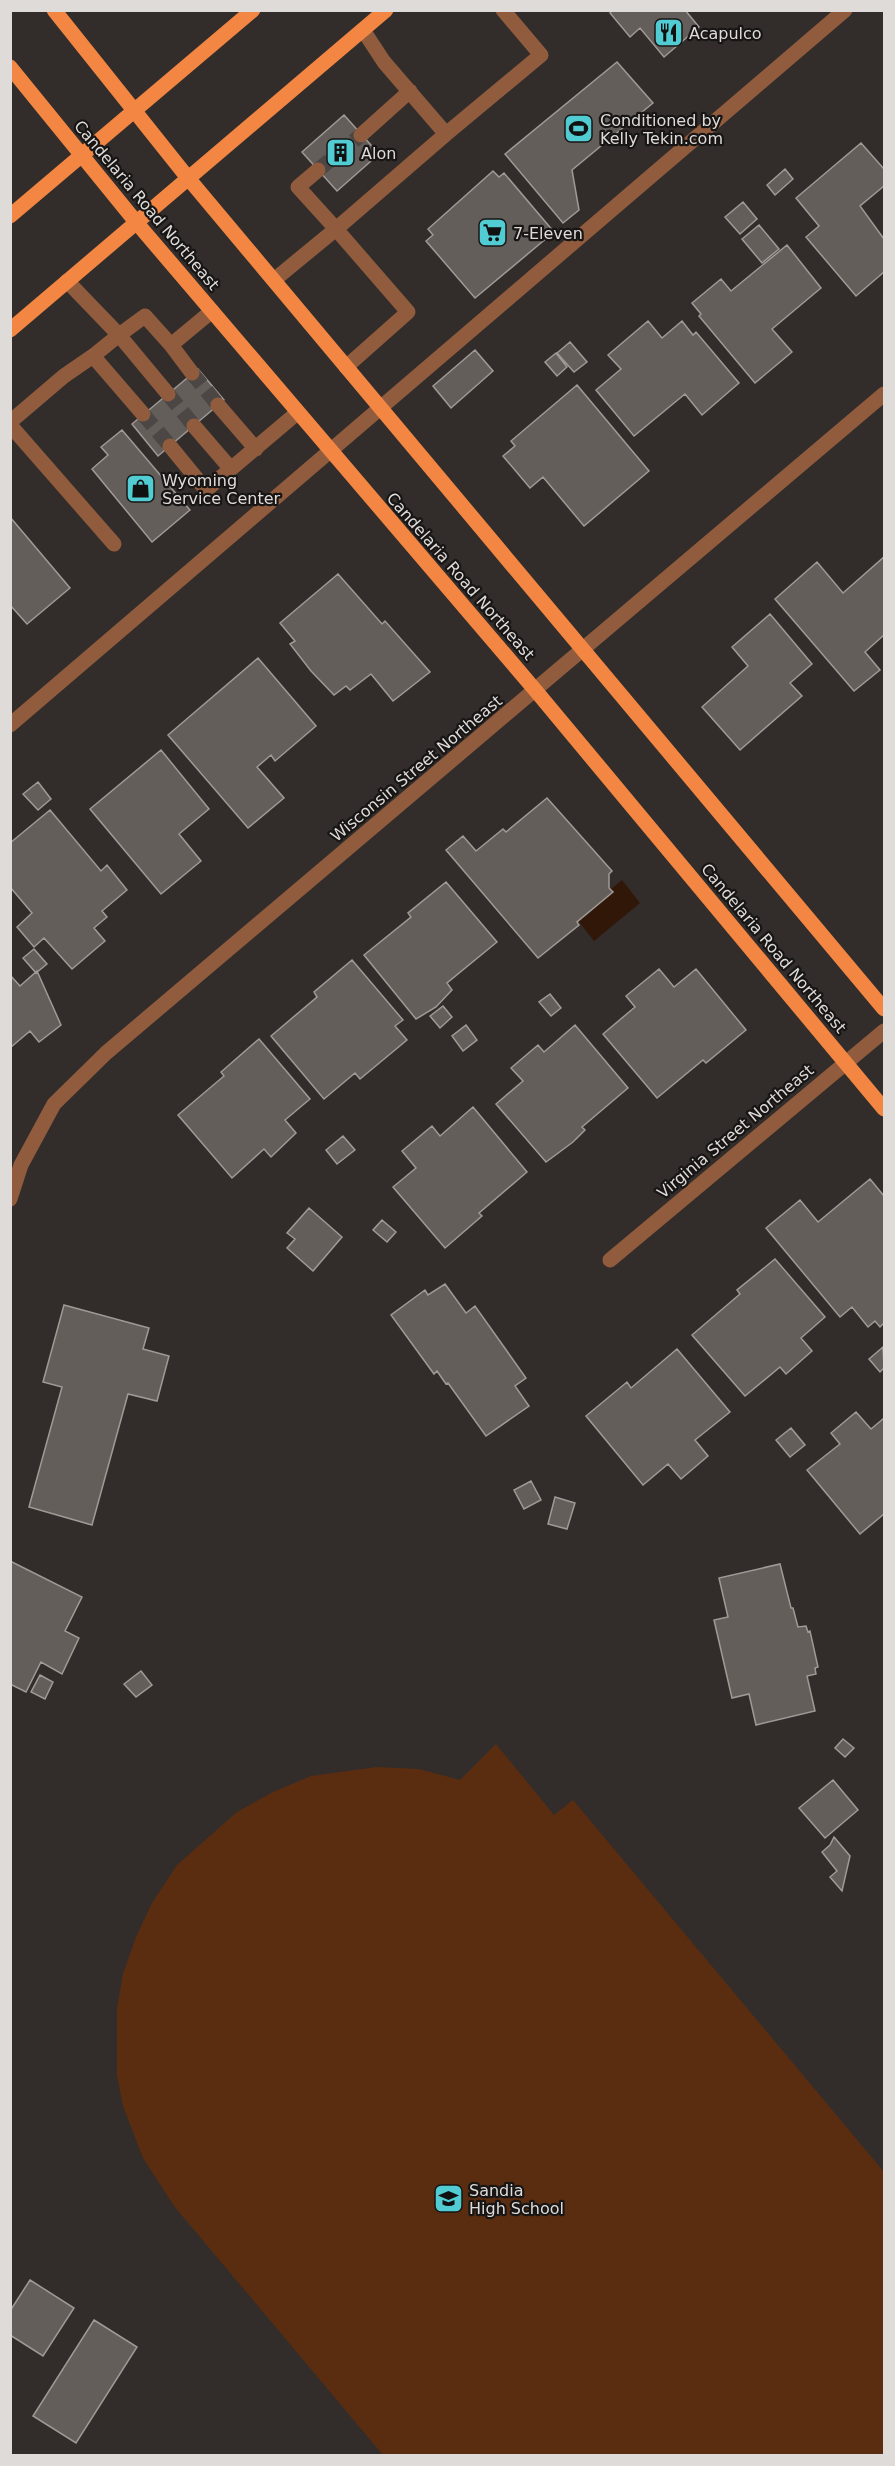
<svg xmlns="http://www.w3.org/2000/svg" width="895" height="2466" font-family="'DejaVu Sans',sans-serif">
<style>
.green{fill:#5b2d10}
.water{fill:#311708}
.building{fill:#645e5b;stroke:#a09a97;stroke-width:1.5}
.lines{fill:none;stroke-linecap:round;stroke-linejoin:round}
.minor-tunnel{stroke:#4c4744;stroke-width:15;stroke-dasharray:15 8;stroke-linecap:butt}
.minor{stroke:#915c3e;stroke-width:15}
.major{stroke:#f28642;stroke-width:15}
.labels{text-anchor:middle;stroke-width:4.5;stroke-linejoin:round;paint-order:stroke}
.poi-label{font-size:16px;fill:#dedbd9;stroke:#181615;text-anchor:start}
.street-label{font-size:16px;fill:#dedbd9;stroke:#181615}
</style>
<rect width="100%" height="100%" fill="#322d2a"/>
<path class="green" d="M496,1744L554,1815L573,1800L884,2172V2455H383L174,2206L143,2158L123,2106L117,2075V2008L123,1974L136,1937L152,1903L177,1865L237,1812L273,1792L311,1776L377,1767L419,1769L460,1780Z"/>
<path class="water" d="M622,880L640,903L594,941L576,918Z"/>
<path class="building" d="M612,10H685L699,27L664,57L640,28L630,37L610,13Z
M617,62L653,103L572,170L579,210L563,223L505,154Z
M344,115L379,154L337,191L302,152Z
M861,143L884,169V186L860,206L884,239V272L856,296L806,237L819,226L796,198Z
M785,169L793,179L775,195L767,185Z
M493,171L499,177L504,173L554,232L475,298L426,241L433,235L428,229Z
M743,202L757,219L740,234L725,217Z
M759,225L779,249L762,263L742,239Z
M787,245L821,288L772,329L792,352L755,383L699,316L701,314L692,303L721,279L731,291Z
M648,321L662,338L682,321L693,335L696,332L739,383L702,415L685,394L634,436L596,390L621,369L608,355Z
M570,342L587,362L574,372L557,353Z
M475,350L493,371L451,408L433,386Z
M556,353L567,367L557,376L545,362Z
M198,369L224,400L158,456L132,424Z
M577,385L649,471L584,526L543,477L530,488L503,456L515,446L511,441Z
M122,430L190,510L152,542L92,469L108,455L101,447Z
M10,517L70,588L27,624L10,605Z
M884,557V635L865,652L880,670L854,691L775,599L817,562L843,593Z
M338,574L382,624L385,621L430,672L393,701L371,674L350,690L346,686L334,695L311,671L290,644L295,641L280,623Z
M770,614L812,664L790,683L802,696L740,750L702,707L748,666L732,647Z
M258,658L316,726L275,761L271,755L257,767L284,798L248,828L168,735Z
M161,750L209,809L179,834L201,861L161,894L90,809Z
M38,782L51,799L38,810L23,794Z
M547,798L612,871L609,874V888L613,892L577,922L579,925L538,958L446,850L463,836L476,851L503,829L506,832Z
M50,810L101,871L107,865L127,890L102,911L107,917L94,928L105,941L72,969L44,938L34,947L17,927L32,913L10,887V843Z
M446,882L497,942L447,983L452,990L436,1007L416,1019L364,955L411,917L408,913Z
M34,949L47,964L36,973L23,958Z
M352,960L403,1020L395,1026L407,1040L360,1079L355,1073L324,1099L271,1036L317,997L314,992Z
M659,969L674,987L696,969L746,1030L706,1063L703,1060L657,1098L603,1034L635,1007L626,996Z
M37,971L61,1025L39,1042L30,1031L10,1048V975L20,986Z
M550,994L561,1008L551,1016L539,1002Z
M443,1006L452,1017L440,1028L430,1016Z
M466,1025L477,1040L463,1051L452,1036Z
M575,1025L628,1088L582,1127L585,1130L573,1142L546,1162L496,1104L523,1081L511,1068L538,1045L544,1052Z
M259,1039L310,1099L285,1120L296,1133L271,1157L264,1149L232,1178L178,1115L224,1076L221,1072Z
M473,1107L527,1172L479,1213L482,1216L445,1248L393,1187L416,1168L402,1151L432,1126L440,1136Z
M343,1136L355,1150L337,1164L326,1150Z
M870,1179L884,1196V1323L880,1327L875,1321L868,1327L852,1307L840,1317L766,1228L800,1200L818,1222Z
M309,1208L342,1237L313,1271L287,1248L295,1239L287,1233Z
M382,1220L396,1232L387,1242L373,1230Z
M775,1259L825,1317L801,1338L812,1351L786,1374L780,1367L745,1396L692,1335L740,1294L737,1290Z
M445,1284L466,1313L475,1306L526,1378L515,1386L529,1406L486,1436L448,1383L446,1384L437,1371L434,1374L391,1315L425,1290L428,1295Z
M64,1305L149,1328L143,1349L169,1356L157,1401L128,1394L92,1525L29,1507L62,1387L43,1382Z
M883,1347L884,1368L880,1372L869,1359Z
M677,1349L730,1412L695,1440L708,1456L681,1479L668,1464L643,1485L586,1416L627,1382L631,1388Z
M856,1412L871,1429L884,1418V1514L860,1534L807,1470L840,1444L831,1433Z
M791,1428L805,1445L790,1457L776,1440Z
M531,1481L541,1500L524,1509L514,1490Z
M555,1497L575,1503L567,1529L548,1524Z
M10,1561L82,1597L65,1631L79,1638L62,1674L41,1662L26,1692L10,1684Z
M780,1564L791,1608H793L798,1627L806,1626L808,1632L810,1631L818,1667L815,1668L816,1674L807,1676L815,1711L756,1725L749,1694L732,1698L714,1620L728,1617L719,1578Z
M141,1671L152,1685L136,1697L124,1684Z
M40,1675L53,1682L45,1699L31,1692Z
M843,1739L854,1748L845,1757L835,1748Z
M833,1780L858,1810L825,1838L799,1808Z
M834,1837L850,1856L842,1891L830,1877L837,1871L822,1852L830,1845Z
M30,2280L74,2308L43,2356L10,2335V2311Z
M94,2320L137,2347L76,2443L33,2416Z"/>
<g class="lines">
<path class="minor-tunnel" d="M318,170L361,135
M192,373L218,405
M168,394L194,426
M143,414L170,446"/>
<path class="minor" d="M446,134L541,55L503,10
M361,135L410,91
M274,280L336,229L298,187L318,170
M67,281L119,335L145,316L171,345L212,311
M171,345L192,373
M346,367L408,312L336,229L446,134L384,62L363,30
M218,405L256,449
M143,414L93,356L119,335L168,394
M10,422L64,376L93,356
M10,425L114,544
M194,426L231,469
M170,446L206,490L297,413
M10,725L845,10
M10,1199L21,1165L54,1104L106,1053L884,394
M610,1260L884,1031"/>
<path class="major" d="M54,10L188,178L884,1009
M10,67L136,222L536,691L884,1109
M10,216L253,10
M10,330L386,10"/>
</g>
<defs>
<symbol id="restaurant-square" viewBox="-11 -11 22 22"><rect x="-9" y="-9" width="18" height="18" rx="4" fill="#51ccd3" stroke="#181615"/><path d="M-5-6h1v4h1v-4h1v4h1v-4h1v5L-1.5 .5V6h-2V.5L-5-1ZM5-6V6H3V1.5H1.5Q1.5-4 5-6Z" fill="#111"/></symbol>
<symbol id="stadium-square" viewBox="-11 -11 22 22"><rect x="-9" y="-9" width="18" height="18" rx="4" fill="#51ccd3" stroke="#181615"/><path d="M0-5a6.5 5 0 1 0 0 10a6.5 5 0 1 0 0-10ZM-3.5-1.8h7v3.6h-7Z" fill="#111"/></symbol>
<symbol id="building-square" viewBox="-11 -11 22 22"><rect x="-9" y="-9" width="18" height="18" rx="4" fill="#51ccd3" stroke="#181615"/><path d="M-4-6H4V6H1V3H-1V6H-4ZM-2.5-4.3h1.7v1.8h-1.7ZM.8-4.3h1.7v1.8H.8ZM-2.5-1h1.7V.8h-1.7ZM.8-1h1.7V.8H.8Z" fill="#111"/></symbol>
<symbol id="supermarket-square" viewBox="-11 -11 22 22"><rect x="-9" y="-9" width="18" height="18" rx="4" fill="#51ccd3" stroke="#181615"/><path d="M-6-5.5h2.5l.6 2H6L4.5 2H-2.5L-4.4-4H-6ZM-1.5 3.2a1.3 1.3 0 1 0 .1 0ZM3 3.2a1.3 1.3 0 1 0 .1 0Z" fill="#111"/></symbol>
<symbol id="shop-square" viewBox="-11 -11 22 22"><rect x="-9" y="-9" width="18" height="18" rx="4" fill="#51ccd3" stroke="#181615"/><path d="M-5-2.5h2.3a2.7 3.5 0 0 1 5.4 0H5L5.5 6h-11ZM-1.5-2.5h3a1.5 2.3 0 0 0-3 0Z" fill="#111"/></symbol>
<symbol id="school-square" viewBox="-11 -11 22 22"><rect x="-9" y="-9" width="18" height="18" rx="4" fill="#51ccd3" stroke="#181615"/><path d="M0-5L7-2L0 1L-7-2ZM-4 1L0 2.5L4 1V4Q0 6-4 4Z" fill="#111"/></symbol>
</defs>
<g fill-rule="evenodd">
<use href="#restaurant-square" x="652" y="16" width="33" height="33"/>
<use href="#stadium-square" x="562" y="112" width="33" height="33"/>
<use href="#building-square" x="324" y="136" width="33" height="33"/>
<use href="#supermarket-square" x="476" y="216" width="33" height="33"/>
<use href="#shop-square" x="124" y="472" width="33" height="33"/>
<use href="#school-square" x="432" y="2182" width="33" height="33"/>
</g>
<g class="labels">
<g class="poi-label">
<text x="689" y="39">Acapulco</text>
<text x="600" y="126">Conditioned by<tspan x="600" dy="18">Kelly Tekin.com</tspan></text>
<text x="361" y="159">Alon</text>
<text x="513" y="239">7-Eleven</text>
<text x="162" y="486">Wyoming<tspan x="162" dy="18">Service Center</tspan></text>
<text x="469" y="2196">Sandia<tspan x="469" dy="18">High School</tspan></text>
</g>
<g class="street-label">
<text transform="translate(147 205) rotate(50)" y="6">Candelaria Road Northeast</text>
<text transform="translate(461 576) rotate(49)" y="6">Candelaria Road Northeast</text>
<text transform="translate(416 768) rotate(-40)" y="6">Wisconsin Street Northeast</text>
<text transform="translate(774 948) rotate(50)" y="6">Candelaria Road Northeast</text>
<text transform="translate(735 1131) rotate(-40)" y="6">Virginia Street Northeast</text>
</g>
</g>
<rect width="895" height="2466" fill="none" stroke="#dedbd9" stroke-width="24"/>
</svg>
